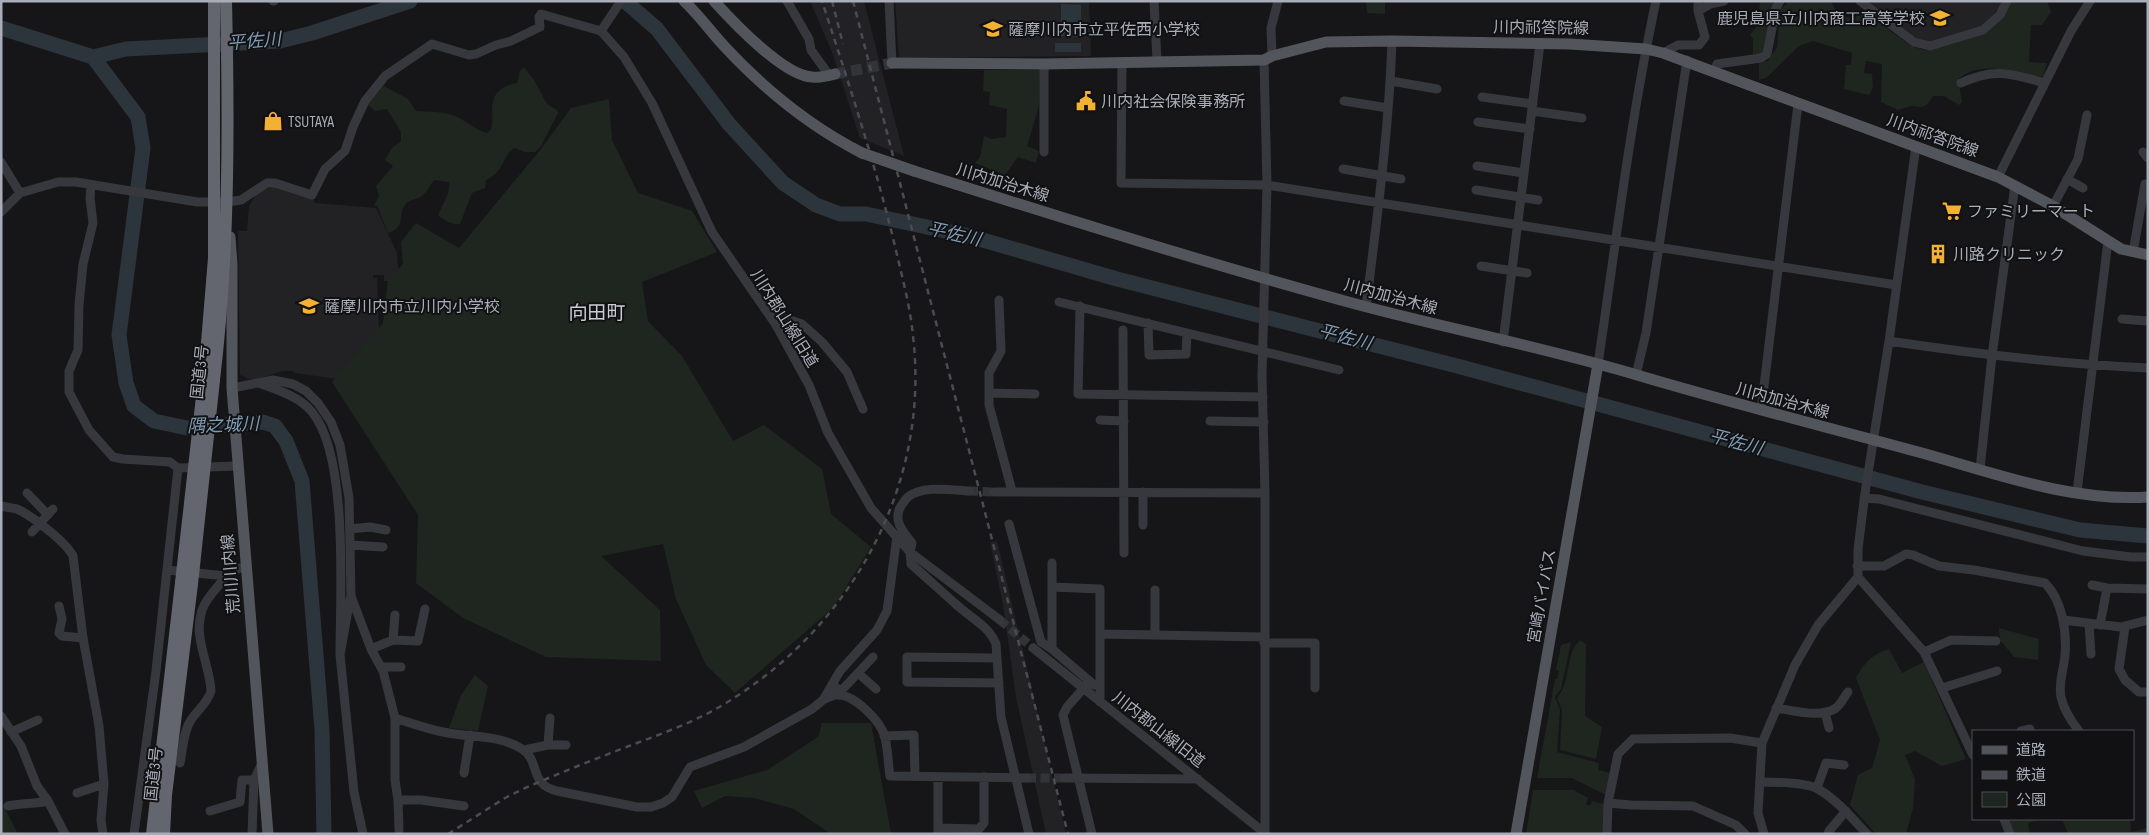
<svg xmlns="http://www.w3.org/2000/svg" width="2149" height="835" font-family="'Sofia Sans Condensed','Noto Sans JP',sans-serif">
<style>
.built{fill:#222225}
.green{fill:#1e261f}
.water{fill:#2c353c}
.lines{fill:none;stroke-linecap:round;stroke-linejoin:round}
.river{stroke:#2c353c;stroke-width:15}
.minor-tunnel{stroke:#333438;stroke-width:9;stroke-dasharray:9 4.5;stroke-linecap:butt}
.major-tunnel{stroke:#333438;stroke-width:11;stroke-dasharray:11 5.5;stroke-linecap:butt}
.minor{stroke:#37383d;stroke-width:9}
.major{stroke:#53555c;stroke-width:11}
.highway{stroke:#63666e;stroke-width:12}
.rail{stroke:#4a4c52;stroke-width:2.5;stroke-dasharray:6 5;stroke-linecap:butt}
.major-bridge{stroke:#53555c;stroke-width:11}
.highway-bridge{stroke:#63666e;stroke-width:12}
.labels{text-anchor:middle;stroke-width:4;stroke-linejoin:round;paint-order:stroke}
.poi-label{font-size:16px;fill:#a8adb8;stroke:#111113;text-anchor:start}
.street-label{font-size:16px;fill:#a8adb8;stroke:#111113}
.water-label{font-size:18px;font-style:italic;fill:#7f9bb3;stroke:#111113}
.quarter-label{font-size:19px;fill:#c9ccd4;stroke:#111113}
</style>
<rect width="100%" height="100%" fill="#161618"/>
<path class="built" d="M810,1H864L904,156L860,138L832,52Z
M895,1H1089L1091,56L899,58Z
M1867,1H2002L2000,10L1982,26L1933,41H1925L1918,39Z
M277,186L313,199L315,203L376,208L397,253L399,281H384V275H373V278H377L379,331L344,380L295,373L293,371H283L257,379H249L240,375L238,231H247L249,206L255,197L261,191Z
M997,541L1066,834H1046L1016,697L1003,605L990,542Z"/>
<path class="green" d="M1366,1H1385V14L1367,13Z
M1760,1H1776L1764,50L1759,55L1753,54V39L1750,35L1758,25Z
M1789,1H1831L1838,15L1850,18L1867,13C1880,22 1907,46 1921,49C1930,51 1939,47 1948,45C1976,37 2001,32 2010,1H2047L2051,12L2042,25H2031L2029,62L2047,63L2043,77C2014,73 1983,59 1958,79L1962,102L1959,105L1944,96H1933L1928,104L1922,107L1911,106L1898,110L1881,102L1882,64L1866,61L1864,73L1872,74L1873,87L1869,95L1844,89L1846,65H1851L1852,53L1813,41L1799,46L1766,78L1759,80V63L1768,61L1777,47L1780,10Z
M524,67L534,80L547,104L557,110L558,113L541,146L535,152H525L514,148C501,157 506,170 486,180L485,188L472,193L460,224C452,225 445,221 438,215C442,205 451,193 449,182L434,180C430,185 427,192 422,196C417,200 409,199 405,205C396,217 408,226 388,233L377,206H374L379,196L376,186L393,166L385,160L392,148L401,141V132L387,109L375,111L366,103L382,85L408,99L416,111C429,112 447,111 459,118C469,123 476,130 487,133C502,125 476,90 517,83L520,71Z
M984,70H1040L1039,106L1027,146L1039,151L1036,163L1018,157L1005,175L975,163L980,157L984,136L992,139L1006,137L1007,109L989,105L990,92L983,91Z
M609,99L612,140L638,193L692,211L717,252L642,282L648,321L682,356L733,441L764,425L822,469L831,514L871,547L833,608L735,693L706,665L676,599L663,544L601,556L660,610L661,661L546,657L463,618L416,583L418,515L332,382L383,323L388,280L403,264L401,242L416,223L459,248L541,149L571,108Z
M1999,628L2039,639L2038,660L2014,657L2000,640Z
M1580,640L1586,644L1585,716L1602,727L1596,759L1560,750L1562,710L1557,698C1572,681 1564,655 1580,640Z
M1571,642L1561,689L1555,697L1560,710L1557,752L1599,763L1598,770L1611,773L1606,795L1572,778H1537L1555,679H1557L1559,671L1556,670L1561,645Z
M1889,649L1902,673L1924,662L1966,759L1942,766L1915,751L1905,755L1915,779L1913,808L1906,834H1876L1850,805L1858,775L1872,768L1880,740L1856,678C1865,662 1871,655 1889,649Z
M475,675L488,686L478,731L449,728L461,695Z
M822,723H871L891,834H831L794,809L754,798L725,796L702,808L694,791L767,770L818,737Z
M1533,790H1574L1588,798L1586,804L1590,806L1592,801L1604,804V834H1526Z
M1,801L18,834H1Z
M2007,819H2040L2028,823L2030,834H2013Z
M2062,819H2130L2131,832L2148,828V834H2068Z"/>
<path class="water" d="M1061,4L1081,5V37L1061,36Z
M1055,43H1081V52H1055Z"/>
<g class="lines">
<path class="river" d="M625,1L657,29L729,124L783,183L816,205L840,214H866L969,236L1117,279L1461,367L1922,492L2080,530L2148,536
M1,28L93,57L138,117L143,148L119,335L126,383L134,406L154,421L187,428L263,422L275,426L286,441L302,481L322,730L324,834
M93,57L126,49L280,41L312,33L410,1"/>
<path class="minor-tunnel" d="M969,491L994,492
M1000,620L1033,648
M1027,778H1065"/>
<path class="major-tunnel" d="M835,74L892,63"/>
<path class="minor" d="M273,1H274
M787,1L809,39L811,50L829,75
M889,1L892,63
M1154,1L1157,61
M1860,1L1914,42L1930,46L1983,30L2000,15L2007,1
M1698,11L1710,4L1724,1
M601,31L624,57L652,103L712,232L776,325L809,385L828,433L871,508L910,552L1000,620
M601,31L621,1
M1663,53L1678,45H1699L1705,37L1698,11V1
M1272,56L1271,28L1278,1
M1264,60L1267,185L1262,376L1265,493V833
M1122,62L1121,183L1267,185L1896,285
M1044,64V152
M1714,71L1717,64L1761,58L1767,54L1776,8L1780,1
M1391,81L1437,89
M1961,83C1995,67 2012,74 2045,83
M1482,97L1533,104
M1344,101L1388,108
M1532,111L1582,118
M1478,122L1530,129
M1916,146L1889,341L1865,493L1858,549V577L1924,652L1973,755
M2143,152L2148,158
M1,162L20,193
M1477,166L1524,173
M1343,169L1401,179
M1998,177L2071,31L2090,1
M2067,179L2083,188
M91,185L90,198L93,223L83,264L79,305L78,350L69,371V392L89,430L113,457L123,459L170,462L178,468L237,466
M1476,190L1538,200
M2053,206L2078,159L2087,115
M1,212L20,193L58,182H76L197,202H227L241,200L267,183H275L312,195L325,169L345,151L353,127L365,101L385,76L432,44L469,55L476,54L496,45L511,41L540,27L539,17L541,14L601,31
M2133,252L2145,184
M1481,266L1527,273
M1059,302L1339,370
M1080,306L1078,394L1263,397
M1366,307C1377,218 1389,130 1392,41
M767,312L802,324L822,342L847,372L863,409
M2122,319L2148,321
M1148,323L1149,355L1186,354L1187,333
M1123,330L1124,553
M1889,341C1975,354 2061,364 2148,368
M1503,342L1540,44
M1598,364C1616,243 1630,121 1656,1
M1636,375L1646,333L1687,60
M259,383C277,390 299,396 312,412C349,456 340,597 340,655L350,599
M232,388L273,380L293,384L306,391L318,403L331,422L340,445L349,498L351,596L371,649L383,671L395,718C411,723 427,729 443,732C470,738 498,734 522,749C541,761 528,784 557,791L637,807H651L663,803L672,797L690,767L744,747L812,709L823,700L840,671L877,630L887,611L897,536
M989,393V373L1001,351L999,300
M1761,411L1798,104
M1100,420L1124,421
M1210,421L1264,422
M1980,469L1992,356L2015,185
M969,491C951,490 923,485 908,497C905,499 903,504 901,506C892,520 904,533 912,543L910,552L911,564C927,578 942,592 958,606C972,619 989,626 996,644L1001,717L1029,834
M1012,491L989,405V393L1035,394
M994,492L1265,493
M1143,492V525
M2077,492L2108,241
M27,493L48,515
M1864,498L1879,499L2083,551L2131,557H2148
M1,506C6,507 12,508 17,509C31,515 66,542 73,556L83,638L99,726L104,784L101,820L103,834
M1009,524L1041,642L1052,649
M350,529L370,527L386,530
M32,532L53,509
M350,545L383,547
M1052,563V587L1100,589V702
M1857,566H1884L1906,554L1913,555L1939,566L1974,570L2045,583C2062,600 2067,631 2065,655C2064,669 2058,683 2061,697C2064,711 2071,721 2079,731
M167,570L226,576L231,570L246,567
M2092,585L2107,588L2148,589
M1052,587V649L1094,685
M1155,590V635
M59,606L62,619L59,633L62,636L83,638
M2063,620L2121,627L2148,620
M2089,624L2091,654
M2100,625L2107,588
M2125,627L2119,669L2125,680L2139,692H2148
M1100,634L1264,637
M393,640L418,641L425,609
M1264,643H1315V688
M1033,648L1266,834
M371,649L393,640L395,615
M1924,652L1951,640L1996,641
M340,655L354,792L363,834
M997,658L907,657V682L999,683
M381,667H401
M858,673L876,689
M1090,681L1067,707L1063,715L1092,834
M834,686L841,691L873,657
M1942,688L1997,671
M823,700C827,698 833,695 837,695C855,694 881,722 885,737C888,750 888,763 890,776L1027,778
M1776,708C1793,710 1821,719 1836,708C1841,704 1844,697 1848,692
M1825,712L1829,728
M1,716L21,746L37,786L48,801L65,834
M395,718V780L398,800L399,830
M2021,731L2030,729
M11,732L38,720
M884,736L914,735L915,776
M548,745L550,718
M524,750L548,745H566
M180,763C183,749 183,732 191,720C197,710 208,703 211,691C210,666 194,639 201,614C204,600 218,587 226,576
M464,773L470,735
M1065,778L1198,779
M1760,782C1775,782 1805,782 1818,789C1837,800 1852,818 1867,834
M1817,788L1826,763L1844,765
M77,793L104,784
M398,800H421L464,806
M1608,803L1631,805L1693,806L1736,825L1745,834
M8,806C22,803 35,804 48,801
M210,811L240,802L242,780H254
M2004,819L2010,834
M938,828L979,829L984,823V777
M134,834L156,671L178,468
M252,834L254,780L262,763
M938,834V777
M1607,834L1608,803L1618,754L1633,739L1730,738L1762,743
M1764,834L1758,813L1762,743L1795,665L1818,625L1858,577
M1828,834L1829,831L1846,811"/>
<path class="major" d="M684,1C699,15 711,32 725,47C765,90 809,126 862,153
M714,1C733,22 784,76 812,77C820,78 828,76 835,74
M892,63L1044,64L1264,60L1272,56L1326,42L1392,41L1570,44L1646,49L1663,53L1998,177L2053,206L2121,249L2148,255
M914,171C1063,218 1212,265 1363,306C1454,330 1547,348 1637,375C1731,403 1827,427 1922,453C1994,473 2071,502 2148,497
M230,237L232,265V388L268,834
M1516,834L1598,364"/>
<path class="highway" d="M204,379L214,258V1
M214,380C229,254 229,128 226,1
M152,834L181,583
M164,834L166,795L192,584"/>
<path class="rail" d="M832,1L843,44
M853,1L1068,834
M448,834L505,798L525,788C562,772 600,757 637,743C672,730 706,717 737,696C857,618 930,479 913,336C910,304 901,273 894,242C874,160 848,81 822,1"/>
<path class="major-bridge" d="M862,153L914,171"/>
<path class="highway-bridge" d="M181,583L204,379
M192,584L214,380"/>
</g>
<defs>
<symbol id="school-bare" viewBox="-9 -9 18 18"><path d="M0-5L7-2L0 1L-7-2ZM-4 1L0 2.5L4 1V4Q0 6-4 4Z" fill="#f2b134" stroke="#111113" stroke-width="2.5" paint-order="stroke"/></symbol>
<symbol id="civic-bare" viewBox="-9 -9 18 18"><path d="M-.6-6.5H3V-4.5H.6V-3L4-1V1h2V6H-6V1h2V-1L-.6-3ZM-1.2 2.5V6h2.4V2.5Z" fill="#f2b134" stroke="#111113" stroke-width="2.5" paint-order="stroke"/></symbol>
<symbol id="shop-bare" viewBox="-9 -9 18 18"><path d="M-5-2.5h2.3a2.7 3.5 0 0 1 5.4 0H5L5.5 6h-11ZM-1.5-2.5h3a1.5 2.3 0 0 0-3 0Z" fill="#f2b134" stroke="#111113" stroke-width="2.5" paint-order="stroke"/></symbol>
<symbol id="supermarket-bare" viewBox="-9 -9 18 18"><path d="M-6-5.5h2.5l.6 2H6L4.5 2H-2.5L-4.4-4H-6ZM-1.5 3.2a1.3 1.3 0 1 0 .1 0ZM3 3.2a1.3 1.3 0 1 0 .1 0Z" fill="#f2b134" stroke="#111113" stroke-width="2.5" paint-order="stroke"/></symbol>
<symbol id="building-bare" viewBox="-9 -9 18 18"><path d="M-4-6H4V6H1V3H-1V6H-4ZM-2.5-4.3h1.7v1.8h-1.7ZM.8-4.3h1.7v1.8H.8ZM-2.5-1h1.7V.8h-1.7ZM.8-1h1.7V.8H.8Z" fill="#f2b134" stroke="#111113" stroke-width="2.5" paint-order="stroke"/></symbol>
</defs>
<g fill-rule="evenodd">
<use href="#school-bare" x="1926" y="4" width="28" height="28"/>
<use href="#school-bare" x="979" y="15" width="28" height="28"/>
<use href="#civic-bare" x="1072" y="87" width="28" height="28"/>
<use href="#shop-bare" x="259" y="107" width="28" height="28"/>
<use href="#supermarket-bare" x="1938" y="197" width="28" height="28"/>
<use href="#building-bare" x="1924" y="240" width="28" height="28"/>
<use href="#school-bare" x="295" y="292" width="28" height="28"/>
</g>
<g class="labels">
<g class="poi-label">
<text x="1925" y="24" text-anchor="end">鹿児島県立川内商工高等学校</text>
<text x="1008" y="35">薩摩川内市立平佐西小学校</text>
<text x="1101" y="107">川内社会保険事務所</text>
<text x="288" y="127">TSUTAYA</text>
<text x="1967" y="217">ファミリーマート</text>
<text x="1953" y="260">川路クリニック</text>
<text x="324" y="312">薩摩川内市立川内小学校</text>
</g>
<g class="street-label">
<text transform="translate(1541 27) rotate(1)" y="6">川内祁答院線</text>
<text transform="translate(1933 135) rotate(20)" y="6">川内祁答院線</text>
<text transform="translate(1003 182) rotate(17)" y="6">川内加治木線</text>
<text transform="translate(1391 296) rotate(15)" y="6">川内加治木線</text>
<text transform="translate(785 318) rotate(58)" y="6">川内郡山線旧道</text>
<text transform="translate(199 372) rotate(-84)" y="6">国道3号</text>
<text transform="translate(1783 400) rotate(15)" y="6">川内加治木線</text>
<text transform="translate(230 574) rotate(-95)" y="6">荒川川内線</text>
<text transform="translate(1541 596) rotate(-80)" y="6">宮崎バイパス</text>
<text transform="translate(1159 729) rotate(38)" y="6">川内郡山線旧道</text>
<text transform="translate(153 774) rotate(-84)" y="6">国道3号</text>
</g>
<g class="water-label">
<text transform="translate(254 41) rotate(-5)" y="6">平佐川</text>
<text transform="translate(954 234) rotate(13)" y="6">平佐川</text>
<text transform="translate(1345 337) rotate(15)" y="6">平佐川</text>
<text transform="translate(223 425) rotate(-2)" y="6">隅之城川</text>
<text transform="translate(1736 442) rotate(15)" y="6">平佐川</text>
</g>
<g class="quarter-label">
<text x="597" y="319">向田町</text>
</g>
</g>
<rect width="2149" height="835" fill="none" stroke="#a8adb8" stroke-width="5"/>
<rect x="1972" y="730" width="162" height="90" fill="#111113" stroke="#4d4f55"/>
<rect x="1982" y="746" width="25" height="8" fill="#53555c" stroke="#4d4f55"/>
<text x="2016" y="755" font-size="15" fill="#a8adb8">道路</text>
<rect x="1982" y="771" width="25" height="8" fill="#4a4c52" stroke="#4d4f55"/>
<text x="2016" y="780" font-size="15" fill="#a8adb8">鉄道</text>
<rect x="1982" y="792" width="25" height="15" fill="#1e261f" stroke="#4d4f55"/>
<text x="2016" y="805" font-size="15" fill="#a8adb8">公園</text>
</svg>
